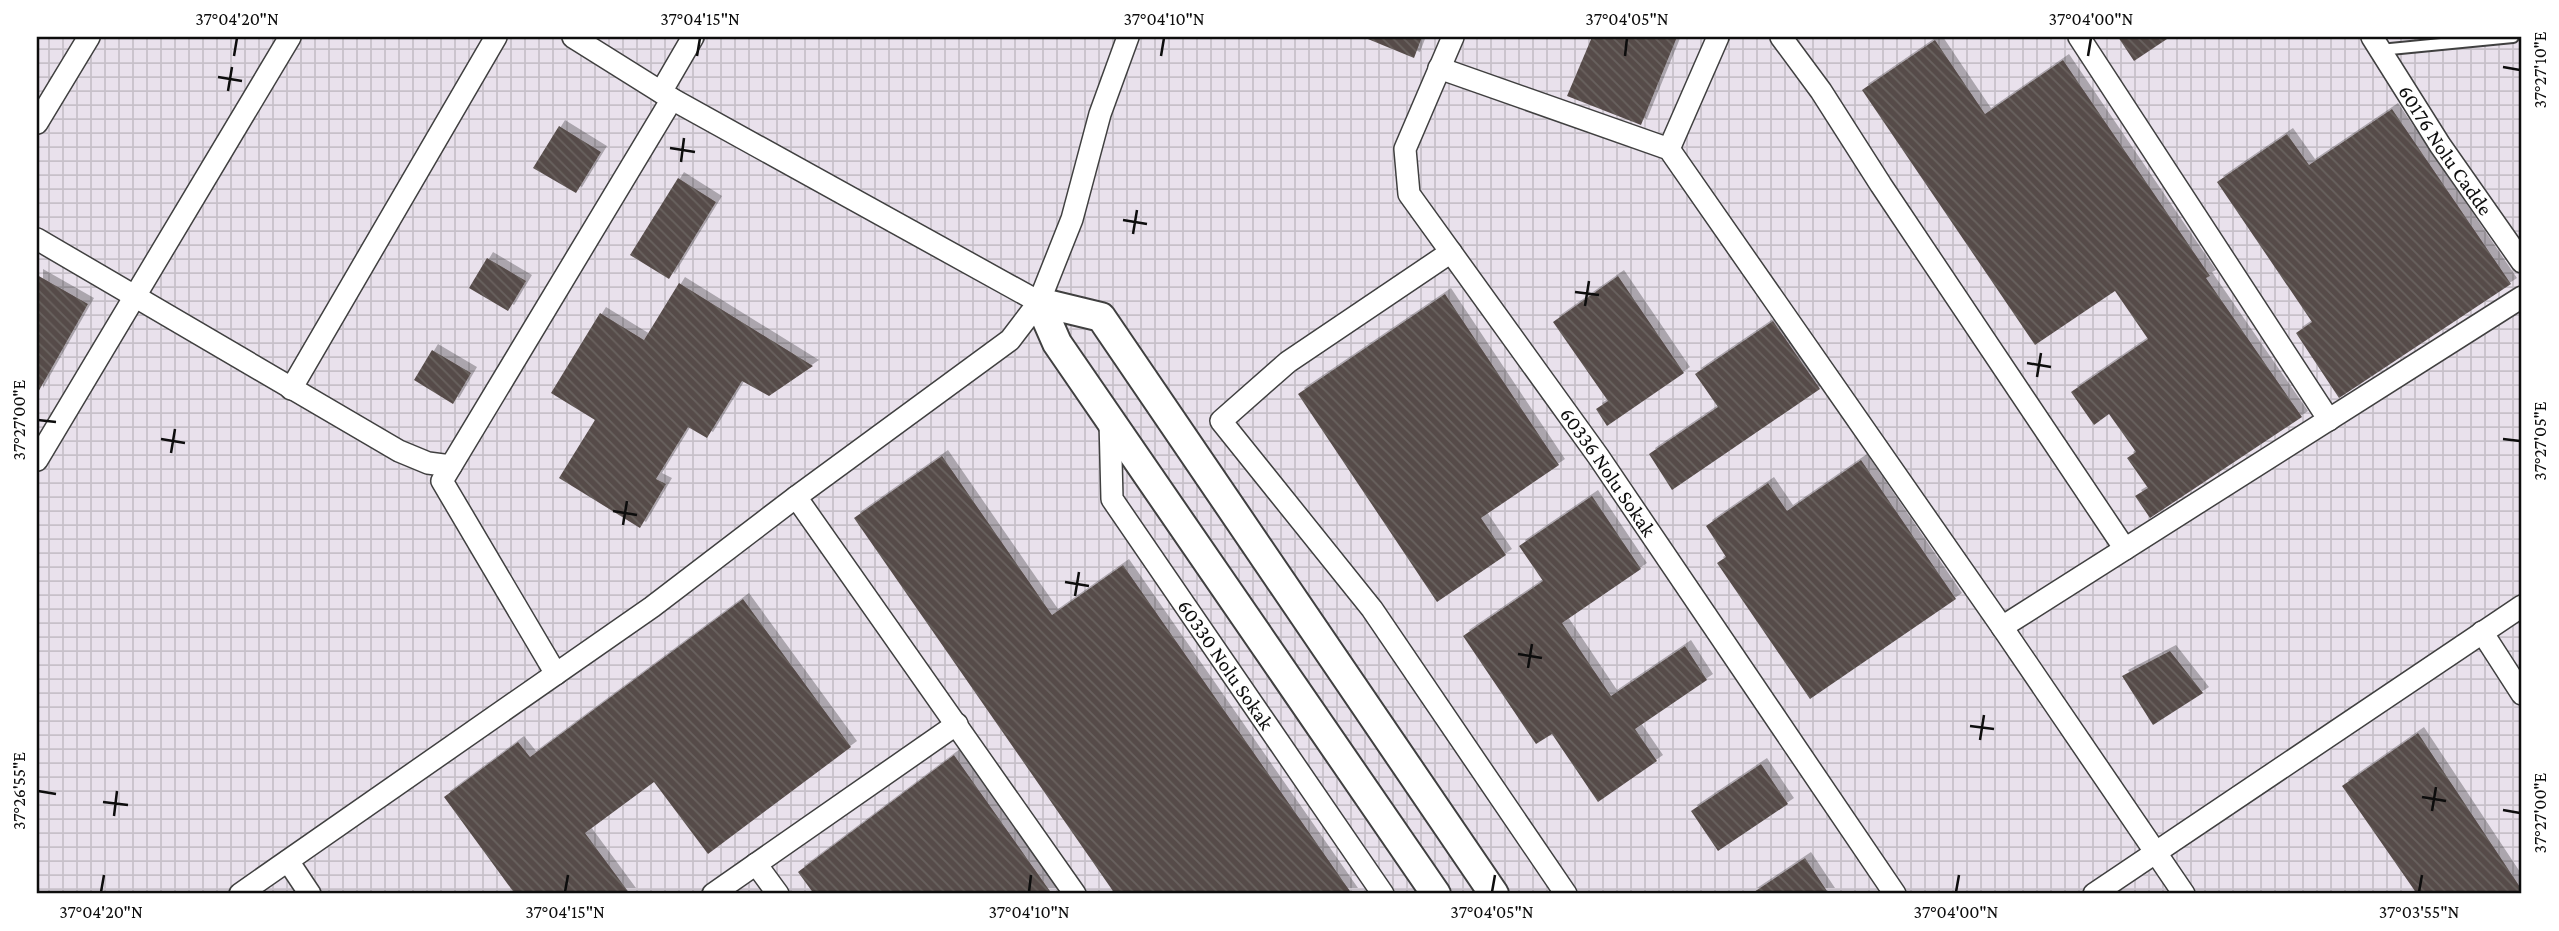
<svg xmlns="http://www.w3.org/2000/svg" width="2559" height="931" font-family="'Crimson Pro',serif">
<style>
.industrial{fill:url(#industrial-grid)}
.building{fill:url(#building-back-hatch);filter:url(#shadow)}
.lines{fill:none;stroke-linecap:round;stroke-linejoin:round}
.service-casing{stroke:#404040;stroke-width:14}
.minor-casing{stroke:#404040;stroke-width:24}
.tertiary-casing{stroke:#404040;stroke-width:32}
.service{stroke:#fff;stroke-width:10}
.minor{stroke:#fff;stroke-width:21}
.tertiary{stroke:#fff;stroke-width:28}
.ticks{fill:none;stroke:#0d0d0d;stroke-width:2.5}
.labels{text-anchor:middle;stroke-width:7;stroke-linejoin:round;paint-order:stroke}
.street-label{font-size:21px;fill:#0d0d0d;stroke:#fff}
.neatline{fill:none;stroke:#0d0d0d;stroke-width:2.5}
.ticks-label{font-size:18px;text-anchor:middle;fill:#0d0d0d}
</style>
<defs>
<pattern id="industrial-grid" width="8" height="8" patternUnits="userSpaceOnUse" patternTransform="scale(1.75)"><rect width="8" height="8" fill="#e9e1ec"/><path d="M0 4h8M4 0v8" fill="none" stroke="#c7c0c9"/></pattern>
<pattern id="building-back-hatch" width="6" height="6" patternUnits="userSpaceOnUse" patternTransform="scale(1.75)"><rect width="6" height="6" fill="#564c49"/><path d="M-1 5l2 2M0 0l6 6M5-1l2 2" fill="none" stroke="#69615f"/></pattern>
<filter id="shadow"><feDropShadow dx="6" dy="-6" stdDeviation="0" flood-color="#0004"/></filter>
</defs>
<rect width="100%" height="100%" fill="#fff8ed"/>
<path class="industrial" d="M37,37H2522V894H37Z"/>
<path class="building" d="M1363,37H1422L1414,58Z
M1592,37H1677L1641,125L1567,96Z
M2118,37H2170L2134,61Z
M1935,40L1985,114L2063,60L2210,276L2206,278L2302,417L2150,518L2135,496L2148,488L2127,458L2136,452L2109,414L2094,425L2071,392L2148,339L2115,291L2035,345L1862,90Z
M2392,109L2511,284L2339,398L2296,333L2312,322L2217,182L2287,134L2309,165Z
M559,126L601,152L576,193L533,168Z
M678,178L716,202L669,279L630,255Z
M487,258L526,281L508,311L469,288Z
M37,275L88,304L37,394Z
M1618,276L1684,373L1607,426L1596,409L1608,401L1553,322Z
M679,283L813,366L769,396L742,381L707,438L688,427L656,479L666,484L640,528L559,478L595,420L551,393L600,313L644,340Z
M1445,294L1559,465L1481,518L1506,555L1437,602L1298,394Z
M1773,321L1820,389L1672,490L1649,454L1718,407L1695,374Z
M432,350L471,373L453,404L414,380Z
M942,456L1052,615L1123,565L1352,894H1115L854,518Z
M1861,460L1956,599L1810,699L1717,563L1726,557L1706,526L1768,483L1787,511Z
M1592,496L1641,569L1562,623L1611,696L1685,646L1707,680L1635,729L1657,761L1598,802L1552,734L1536,744L1463,636L1543,581L1519,546Z
M743,599L851,747L708,854L654,782L585,833L630,894H515L444,797L518,742L530,757Z
M2170,651L2203,693L2153,725L2122,676Z
M2418,733L2522,890V894H2417L2342,786Z
M954,755L1052,894H814L798,872Z
M1761,764L1788,804L1718,851L1691,811Z
M1805,858L1829,894H1751Z"/>
<g class="lines">
<defs>
<path id="service" d="M2380,50L2513,37"/>
<g id="minor">
<path d="M573,37L672,99L1039,302"/>
<path id="s1" d="M1453,37L1405,149L1409,194L1598,456L1895,894"/>
<path d="M1781,37L1821,91L1881,185L2125,549"/>
<path d="M2079,37L2329,420"/>
<path id="s2" d="M2372,37L2440,145L2522,262"/>
<path d="M1439,68L1669,149L2002,627L2184,894"/>
<path d="M661,92L693,37"/>
<path d="M37,123L89,37"/>
<path d="M1669,149L1718,37"/>
<path d="M37,239L399,451L428,463L451,466"/>
<path d="M1451,252L1288,362L1221,421L1372,609L1566,894"/>
<path d="M291,389L496,37"/>
<path id="s3" d="M1110,420L1112,499L1383,894"/>
<path d="M37,460L290,37"/>
<path d="M796,497L1075,894"/>
<path d="M2002,627L2522,297"/>
<path d="M2482,632L2522,694"/>
<path d="M556,674L442,481L672,99"/>
<path d="M288,861L310,894"/>
<path d="M756,864L778,894"/>
<path d="M240,894L652,607L796,497L1010,340L1039,302L1072,219L1100,114L1128,37"/>
<path d="M713,894L957,724"/>
<path d="M2094,894L2522,606"/>
</g>
<path id="tertiary" d="M1039,302L1101,317L1494,894
M1039,302L1057,343L1436,894"/>
</defs>
<use href="#service" class="service-casing"/>
<use href="#minor" class="minor-casing"/>
<use href="#tertiary" class="tertiary-casing"/>
<use href="#service" class="service"/>
<use href="#minor" class="minor"/>
<use href="#tertiary" class="tertiary"/>
</g>
<path class="ticks" d="M234,56L237,38M697,56L700,38M1161,56L1164,38M1625,56L1627,38M2088,56L2091,38M2503,67L2520,70M218,77L242,81M228,91L232,67M670,148L695,152M681,162L684,138M1123,220L1147,224M1133,234L1137,210M1575,292L1599,295M1585,306L1589,281M2027,363L2051,367M2037,377L2041,353M38,420L56,422M161,439L185,443M2503,439L2520,441M171,453L175,429M613,511L637,515M623,525L627,501M1065,582L1089,586M1075,596L1079,572M1518,654L1542,658M1528,668L1532,644M1970,726L1994,729M1980,740L1984,715M38,791L56,794M2422,797L2446,801M103,802L128,805M2503,810L2520,813M2432,811L2436,787M114,816L117,791M101,892L104,875M565,892L568,875M1029,892L1031,875M1492,892L1495,875M1956,892L1959,875M2419,892L2422,875"/>
<g class="labels">
<g class="street-label">
<text dy="7" stroke="none"><textPath href="#s2" startOffset="135">60176 Nolu Cadde</textPath></text>
<text dy="7" stroke="none"><textPath href="#s1" startOffset="509">60336 Nolu Sokak</textPath></text>
<text dy="7" stroke="none"><textPath href="#s3" startOffset="280">60330 Nolu Sokak</textPath></text>
</g>
</g>
<rect width="2559" height="931" fill="none" stroke="#ffffff" stroke-width="77"/>
<rect x="38" y="38" width="2482" height="854" class="neatline"/>
<g class="ticks-label">
<text x="237" y="25">37°04'20"N</text>
<text x="700" y="25">37°04'15"N</text>
<text x="1164" y="25">37°04'10"N</text>
<text x="1627" y="25">37°04'05"N</text>
<text x="2091" y="25">37°04'00"N</text>
<text transform="translate(2540 70) rotate(-90)" y="6">37°27'10"E</text>
<text transform="translate(19 420) rotate(-90)" y="6">37°27'00"E</text>
<text transform="translate(2540 441) rotate(-90)" y="6">37°27'05"E</text>
<text transform="translate(19 791) rotate(-90)" y="6">37°26'55"E</text>
<text transform="translate(2540 813) rotate(-90)" y="6">37°27'00"E</text>
<text x="101" y="918">37°04'20"N</text>
<text x="565" y="918">37°04'15"N</text>
<text x="1029" y="918">37°04'10"N</text>
<text x="1492" y="918">37°04'05"N</text>
<text x="1956" y="918">37°04'00"N</text>
<text x="2419" y="918">37°03'55"N</text>
</g>
</svg>
